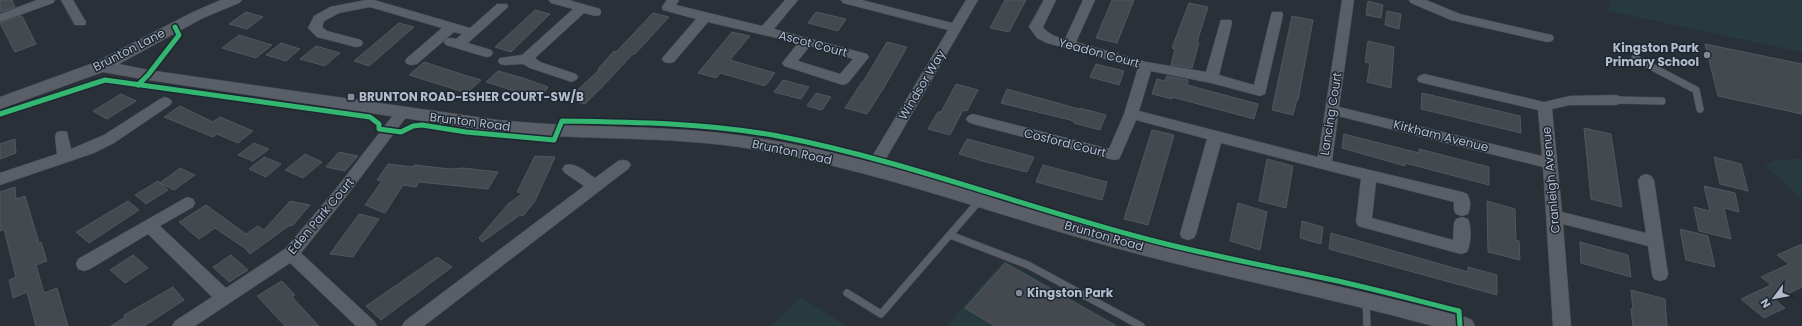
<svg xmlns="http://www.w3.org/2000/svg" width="1802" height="326" font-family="Poppins,sans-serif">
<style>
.green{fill:#273a3e}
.building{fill:#444950;stroke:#52575f}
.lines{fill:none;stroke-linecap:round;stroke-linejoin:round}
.service-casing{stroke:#484c53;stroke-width:8}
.minor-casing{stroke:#484c53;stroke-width:1}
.tertiary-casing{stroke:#484c53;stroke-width:1}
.service{stroke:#5a5e66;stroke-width:7}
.minor{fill:#5a5e66;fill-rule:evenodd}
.tertiary{fill:#5a5e66;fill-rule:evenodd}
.cycleway-casing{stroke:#1d2633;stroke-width:8}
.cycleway{stroke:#33b770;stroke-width:5}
.poi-dot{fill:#848b96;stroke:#1d2633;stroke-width:1.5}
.labels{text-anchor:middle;stroke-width:3;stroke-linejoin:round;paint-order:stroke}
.street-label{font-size:12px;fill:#b4bcc9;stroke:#1d2633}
.poi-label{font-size:12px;font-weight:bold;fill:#b4bcc9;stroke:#1d2633;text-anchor:start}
</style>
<rect width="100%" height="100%" fill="#2a3038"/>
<path class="green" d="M1610,0H1802V52L1608,11Z
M1802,158V200L1765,165L1774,161Z
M1004,260L1120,326H946Z
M801,297L846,326H771Z"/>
<path class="building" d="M0,0H12L15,7L0,12Z
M1005,0H1026L1009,32L990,28Z
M1112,0H1134L1117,43L1096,38Z
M1368,1L1383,5L1381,18L1366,15Z
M1189,3L1208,7L1197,42L1199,43L1192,68L1171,65L1175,49L1172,48Z
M535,10L550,14L511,52L495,47Z
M1387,11L1401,14L1399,29L1385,25Z
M246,12L263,17L247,29L229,24Z
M816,12L846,19L838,31L808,23Z
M653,13L669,17L635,54H633L604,85L585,104L568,99L599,70L598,69L614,51L616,52Z
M20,16H22L36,44L15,52L0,23Z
M1292,16L1313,20L1298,100L1297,99L1293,115L1272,110Z
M399,23L414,27L369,66L354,61Z
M732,32L750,36L730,60L775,73L765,86L720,73L716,78L698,73Z
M239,35L272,45L256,58L222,48Z
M1368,41L1394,47L1391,88L1367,82L1370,63L1365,62Z
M887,42L907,47L885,86L867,114L845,108L862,82H863Z
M281,43L300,49L286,61L266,55Z
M1705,44L1802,64V114L1718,96Z
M316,46L340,53L325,66L300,59Z
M424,62L464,75L481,80L467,93L409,75Z
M1096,64L1124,71L1119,85L1090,77Z
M498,71L523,78L548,87L540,99L486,82Z
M1167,76L1188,80L1187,85L1258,104L1254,119L1172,97V99L1152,94L1157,79L1165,81Z
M783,80L809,87L801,99L774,92Z
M956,84L978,90L967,111L963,110L950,135L928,129L938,112H941Z
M1007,89L1079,109L1080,108L1106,115L1100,130L1074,123V121L1001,103Z
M816,93L831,97L822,110L807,106Z
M1422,93L1520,116L1521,133L1421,109Z
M121,94L136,101L107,119L93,111Z
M180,106L213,122L220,117L253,131L238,143L217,134L213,137L164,117Z
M1584,128L1611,134L1622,207L1591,199Z
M1152,130L1174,135L1148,225L1124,219Z
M1344,134L1419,153V149L1489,167V185L1405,163V166L1342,148Z
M15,139L16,153L0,159V144Z
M967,139L1005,149L1034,157L1027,172L986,162L959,154Z
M254,143L269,149L253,161L238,155Z
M339,152L358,156L345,171L326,167Z
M305,154L322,162L303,178L285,170Z
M535,156L555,157L535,201L523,216L520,215L482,242L479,238L508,204L523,193L517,192Z
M264,157L281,164L266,177L249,169Z
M1714,157L1741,164L1748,191L1720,184Z
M1267,159L1293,166L1286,208L1259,201Z
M388,164L413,167L414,165L450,169L463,168L498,172L488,189L419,182L416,187L403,185L385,213L365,205L382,181L377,180Z
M1043,165L1107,182L1102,200L1036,182Z
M180,168L195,175L174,190L160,183L168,190L146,204L135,195L158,181L160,183Z
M1704,186L1735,193L1739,212L1724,208L1731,239L1699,231L1694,207L1710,211Z
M15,187L16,199L25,196L39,243L41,242L47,261L36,265L44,293L57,288L68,326H36L27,292L13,298L9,280L16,277L4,229L0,231V192Z
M128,201L139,210L89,243L76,232Z
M290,201L310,205L292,226L290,225L250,254L246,249L215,228L199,239L179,222L206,205L246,234L258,226L264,230Z
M1487,201L1515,209L1516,240L1519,241L1520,260L1488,252Z
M1238,203L1267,212L1260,250L1230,241Z
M359,214L379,219L353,257L330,254Z
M1302,221L1323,227L1321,244L1300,238Z
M1680,229L1708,236L1715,267L1686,260Z
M1331,233L1468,272V267L1497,275V295L1329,249Z
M1580,242L1628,255L1631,277L1581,263Z
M1802,244V287L1775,300L1785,308L1764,318L1741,299L1771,285L1761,277L1789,264L1777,255Z
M133,255L148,268L125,283L110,270Z
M231,255L248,270L229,282L213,267Z
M437,257L452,267L381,320L366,306Z
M1005,263L1116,326H995L965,308Z
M282,281L295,295L292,297L319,326H285L257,296Z
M173,287L184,300L155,319L144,326H111L125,317L124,315Z
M1631,290L1665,299L1667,326H1633L1631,309H1633Z"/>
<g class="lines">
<defs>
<path id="service" d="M1635,58L1696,90L1700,109
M1616,100L1662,101
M950,235L1028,265L1141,326
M847,293L881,314L980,200
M1366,301L1367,326"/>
<path id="minor" d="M37,0H55L53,3L0,22V14Z
M61,0H73L86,22L85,25H75Z
M366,0H374L470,28L497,4H507L508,7L468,43L491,50L493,53L491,56L486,57L446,45L444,42L446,39L451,38L456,39L462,34L454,32L417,64L412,65L407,64L405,61L407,58L442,28L370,7L339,13L324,21L322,27L327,31L361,40L363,43L361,46L356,47L317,37L308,28L314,16L330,7Z
M549,0H569L600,9L601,12L600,15L595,16L584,13L535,58L540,62L576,74L578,77L576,80L571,82L566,80L530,68L523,64L505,65L500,64L498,61L500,58L522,55L573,9L551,3Z
M667,0H679L676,5L762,26L785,0H798L774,29L867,54L869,57L848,83L843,85L784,66L782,63L798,43L708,22L674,62L669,63L664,62L662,59L664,56L696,19L663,10L662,7ZM810,46L853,59L840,74L798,61Z
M841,0H862L952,23L966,0H978L877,174L872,175L867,174L864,170L948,30L843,3Z
M1044,0H1056L1043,27C1048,34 1056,37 1065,39L1083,0H1095L1076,42L1146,62L1206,72L1220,23L1221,20H1231L1232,23L1219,75L1254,85L1271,15L1272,12H1282L1283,15L1265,94L1260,96L1211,83L1151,71L1139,111L1318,157L1342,0H1354L1339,107L1542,156L1538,110L1419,82L1417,79L1419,76L1424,74L1544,102L1570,96L1616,95L1621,97L1623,100L1621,103L1616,105H1570L1552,109L1562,212L1646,233L1638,180L1641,176L1646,174L1651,176L1654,180L1668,274L1666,279L1660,281L1654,279L1652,274L1648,246L1563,224L1571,326H1553L1543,167L1338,116L1332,161L1462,192L1467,194C1471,200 1471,208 1468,214L1462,216L1456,214L1454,210V202L1376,182L1372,218L1453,240L1454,223L1456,219L1462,217L1468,219C1472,227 1471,244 1467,252L1461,254L1358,226L1356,222L1361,179L1221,143L1196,234L1194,238L1188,240L1182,238L1180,234L1207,139L1136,120L1121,155L1119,159L1114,160L973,124L968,122L966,119L968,116L973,114L1109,149L1124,114L1138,68L1047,43L1037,38L1029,27Z
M1409,0H1426L1460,14L1547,34L1552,35L1554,38L1552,41L1547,42L1451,20L1411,3Z
M165,97L170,99L172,102L170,105L114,143L94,153L0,185V173L57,154L55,136L57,132L62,131L67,132L71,149L104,135L160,99Z
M402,108L407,110L409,113L407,116L345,198L301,253L374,321L377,326H356L290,263L195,326H172L175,321L212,297L148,234L90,269L84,271L78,269L76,264L78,259L187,197L193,199L195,203L193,207L160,226L226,288L285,249L335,190L397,110Z
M623,160L628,161L631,165L628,169L424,326H402L405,321L584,186L565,173L562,169L565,165C576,162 586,172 595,178L618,161Z"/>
<path id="tertiary" d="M221,0H242L239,3L203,18L119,64L148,70L498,120C582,129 667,124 751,137C871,155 986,197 1102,229C1222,262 1345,286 1465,317L1472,320L1475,326H1433C1323,296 1211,275 1101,244C985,211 871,169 752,149C668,135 582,141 498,132L148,80L103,72L0,109V97L96,62L193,12Z"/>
</defs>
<use href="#service" class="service-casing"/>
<use href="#minor" class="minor-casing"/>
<use href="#tertiary" class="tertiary-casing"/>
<use href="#service" class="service"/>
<use href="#minor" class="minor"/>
<use href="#tertiary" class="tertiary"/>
<defs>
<path id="cycleway" d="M138,85L148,75L179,35L175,27
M0,114L105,80L370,117L379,124V129L401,132L413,126L422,125L466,132L554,140L562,121C635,122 707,123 778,136C902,160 1018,205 1139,237C1205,255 1272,267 1338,281C1378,290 1419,301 1459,311L1460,326"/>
</defs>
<use href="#cycleway" class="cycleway-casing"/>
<use href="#cycleway" class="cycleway"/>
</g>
<g class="poi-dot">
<circle cx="1707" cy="55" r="4"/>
<rect x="347" y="93" width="8" height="8" rx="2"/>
<circle cx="1019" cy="293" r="4"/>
</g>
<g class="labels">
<g class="street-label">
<text transform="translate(813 44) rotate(15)" y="4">Ascot Court</text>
<text transform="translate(129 50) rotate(-27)" y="4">Brunton Lane</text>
<text transform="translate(1099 53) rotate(15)" y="4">Yeadon Court</text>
<text transform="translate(922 85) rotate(-59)" y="4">Windsor Way</text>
<text transform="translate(1331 114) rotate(-81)" y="4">Lancing Court</text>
<text transform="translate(470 122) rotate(7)" y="4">Brunton Road</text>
<text transform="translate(1441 136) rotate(14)" y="4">Kirkham Avenue</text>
<text transform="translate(1065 143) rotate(14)" y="4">Cosford Court</text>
<text transform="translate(792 152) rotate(12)" y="4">Brunton Road</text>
<text transform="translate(1551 180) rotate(-95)" y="4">Cranleigh Avenue</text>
<text transform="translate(321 216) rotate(-50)" y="4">Eden Park Court</text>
<text transform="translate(1104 236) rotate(16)" y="4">Brunton Road</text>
</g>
<g class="poi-label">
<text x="1699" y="52" text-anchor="end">Kingston Park<tspan x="1699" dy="14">Primary School</tspan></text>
<text x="359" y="101">BRUNTON ROAD-ESHER COURT-SW/B</text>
<text x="1027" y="297">Kingston Park</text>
</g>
</g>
<g transform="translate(1774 298) rotate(238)" stroke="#1d2633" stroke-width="3" paint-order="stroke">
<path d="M0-3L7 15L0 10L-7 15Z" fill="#b4bcc9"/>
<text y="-6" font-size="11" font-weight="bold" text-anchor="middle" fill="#b4bcc9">N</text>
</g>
</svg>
